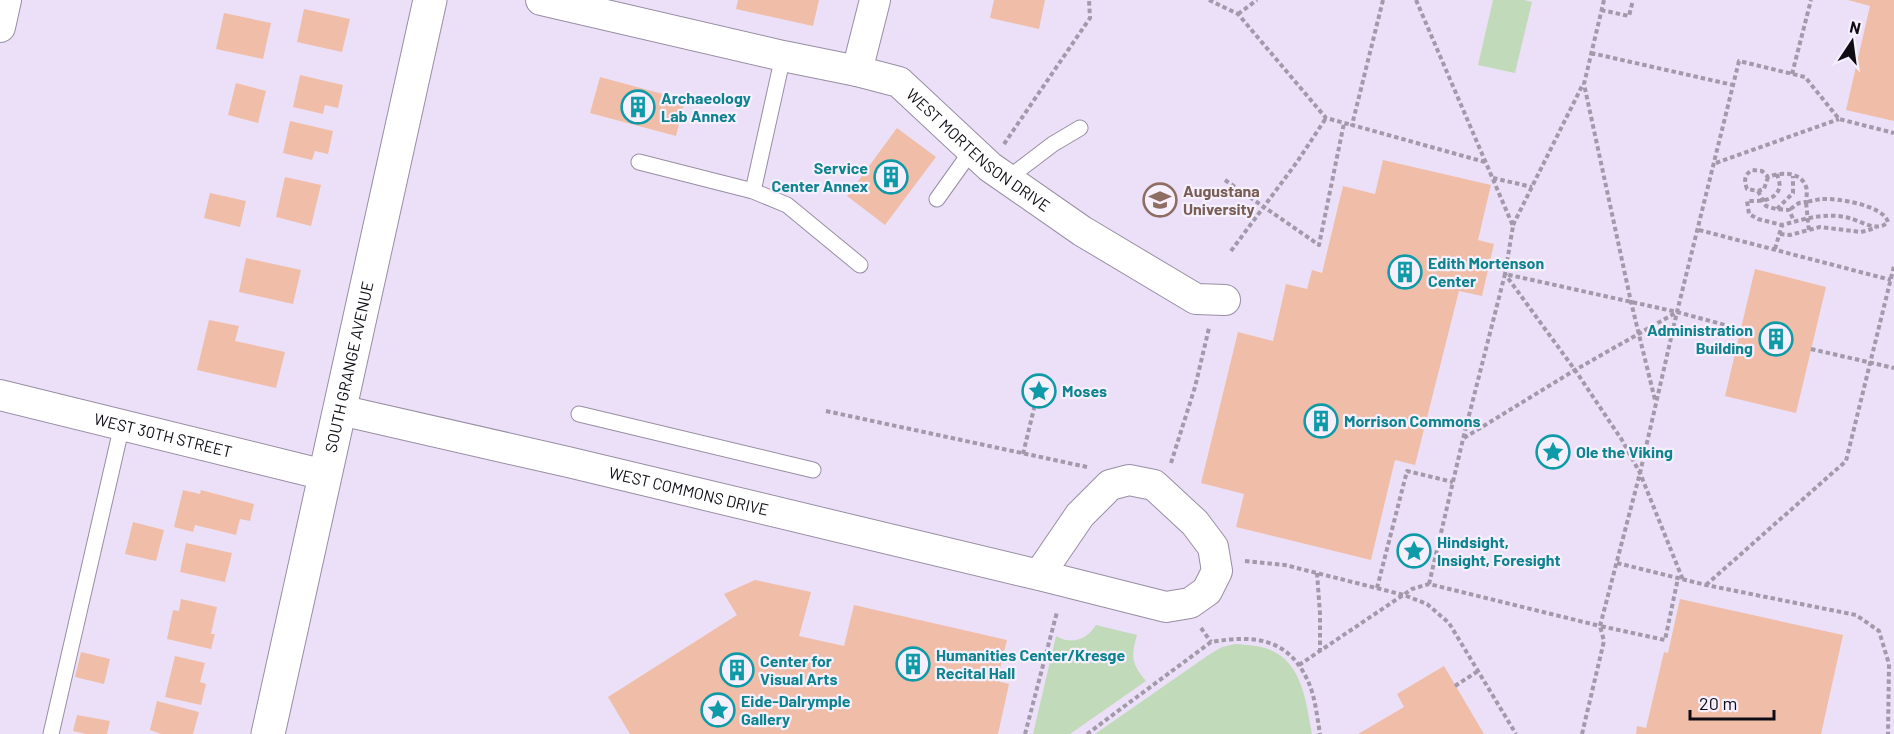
<svg xmlns="http://www.w3.org/2000/svg" width="1894" height="734" font-family="Barlow,sans-serif">
<style>
.green{fill:#c1dab9}
.building{fill:#f0bea8}
.lines{fill:none;stroke-linecap:round;stroke-linejoin:round}
.service-casing{stroke:#988ea3;stroke-width:17}
.minor-casing{stroke:#988ea3;stroke-width:32}
.tertiary-casing{stroke:#988ea3;stroke-width:35}
.path{stroke:#a29aab;stroke-width:4;stroke-dasharray:4.5 3;stroke-linecap:butt}
.service{stroke:#fff;stroke-width:15}
.minor{stroke:#fff;stroke-width:30}
.tertiary{stroke:#fff;stroke-width:33}
.labels{text-anchor:middle;stroke-width:4.5;stroke-linejoin:round;paint-order:stroke}
.culture-label{font-size:16px;font-weight:bold;fill:#0d838f;stroke:#f6effd;text-anchor:start}
.street-label{font-size:16px;fill:#0f0c13;stroke:#f6effd}
.education-label{font-size:16px;font-weight:bold;fill:#785e54;stroke:#f6effd;text-anchor:start}
</style>
<rect width="100%" height="100%" fill="#ebe0f7"/>
<path class="green" d="M1493,0H1524L1532,2L1515,73L1478,65Z
M1096,625L1137,635C1131,657 1131,663 1146,681L1070,734H1033L1056,636C1071,645 1087,640 1096,625Z
M1235,644C1246,645 1258,645 1268,649C1303,662 1306,703 1312,734H1095L1210,654L1222,647Z"/>
<path class="building" d="M738,0H819L813,26L736,9Z
M994,0H1045L1039,29L990,18Z
M1848,0H1894V121L1846,110L1870,6Z
M304,9L350,19L342,52L297,42Z
M224,13L271,23L263,59L216,49Z
M300,75L343,85L338,108L325,105L323,114L293,107Z
M600,77L685,100L676,136L590,113Z
M236,83L266,91L258,123L228,115Z
M290,121L333,131L328,154L315,151L312,160L283,153Z
M897,128L936,157L885,225L847,196Z
M1383,160L1491,185L1478,240L1494,244L1482,296L1459,291L1415,465L1395,460L1371,560L1236,527L1244,494L1201,483L1238,332L1273,341L1286,284L1307,289L1312,270L1322,273L1343,186L1375,194Z
M285,177L321,185L311,226L276,217Z
M210,193L246,201L240,227L204,218Z
M246,258L301,270L293,304L239,292Z
M1755,269L1826,287L1796,413L1725,396Z
M209,320L239,326L235,341L285,352L276,388L197,370Z
M183,490L200,494L201,490L254,504L250,521L240,519L236,535L195,525L193,532L174,527Z
M133,522L164,530L156,561L125,554Z
M186,543L232,553L225,582L180,572Z
M755,580L811,592L799,636L844,646L854,605L1007,640L997,681L1009,684L998,734H630L608,697L737,615L724,594Z
M181,599L217,607L211,634H215L211,649L167,639L173,610L179,611Z
M1680,599L1843,635L1821,734H1636L1637,726L1646,728L1664,652L1668,653Z
M81,652L110,659L104,684L75,677Z
M175,656L205,663L200,682L206,684L201,705L165,697Z
M1444,666L1484,734H1358L1404,707L1397,694Z
M157,701L199,712L193,734H161L150,730Z
M77,715L110,721L107,734H86L73,731Z"/>
<g class="lines">
<defs>
<path id="service" d="M639,162L753,191L787,205L860,265
M1007,179L1053,144L1080,128
M753,191L783,56
M937,199L972,150
M579,414L813,470
M51,734L122,425"/>
<g id="minor">
<path id="s1" d="M541,0L783,56L857,71L899,82L990,167L1082,231L1196,299L1225,300"/>
<path d="M0,27L6,0"/>
<path d="M857,71L875,0"/>
<path id="s2" d="M0,395L325,475"/>
<path id="s3" d="M340,410L568,462L1039,575L1166,607L1190,603L1207,591L1217,571L1213,547L1195,523L1154,485L1129,480L1110,485L1080,515L1039,575"/>
</g>
<g id="tertiary">
<path id="s4" d="M268,734L430,0"/>
</g>
</defs>
<use href="#service" class="service-casing"/>
<use href="#minor" class="minor-casing"/>
<use href="#tertiary" class="tertiary-casing"/>
<path class="path" d="M1209,0L1238,14L1326,118L1352,125
M1383,0L1352,125L1485,162
M1416,0L1513,226L1505,274L1575,370L1622,440L1640,473L1683,580
M1604,0L1584,84L1631,302L1655,400
M1601,10L1629,16L1633,0
M1238,14L1257,0
M1591,53L1733,85
M1792,74L1811,0
M1004,144L1090,18L1089,0
M1716,163L1839,119
M1777,174C1778,178 1781,185 1779,189C1774,202 1758,201 1747,201L1749,214L1758,219L1782,225
M1768,177L1764,189L1758,191L1747,189C1744,181 1744,175 1752,170L1762,171L1768,177C1780,172 1801,171 1806,187C1808,191 1806,198 1806,202L1799,203L1789,210
M1493,178L1532,187
M1225,180L1319,245L1344,123
M1758,191L1766,206L1776,209L1789,210L1794,221
M1777,209L1793,193V176
M1513,225L1583,84
M1699,230L1891,280
M1780,234L1790,235L1820,227L1861,232L1876,228
M1775,249L1782,225C1804,219 1826,212 1849,218C1861,221 1878,233 1888,222C1883,205 1837,198 1821,199C1816,200 1811,201 1806,202L1809,231
M1231,251L1297,162L1326,118
M1811,349L1894,368
M826,411L1087,467
M1464,438L1575,370L1677,312
M1023,454L1036,400
M1171,463L1195,387L1209,328
M1245,561L1285,565L1404,595L1427,604L1449,623L1516,734
M1617,563L1706,585L1856,615L1879,631L1889,664L1888,734
M1317,573L1320,614V650
M1429,584L1463,439L1505,274L1677,312L1740,329
M1706,585L1846,461L1894,266
M1377,588L1407,471L1453,482
M1201,628L1211,642
M1299,665L1412,589L1429,584L1600,626L1640,473L1677,312L1739,61L1805,77L1839,119L1894,133
M1455,686L1478,671
M1025,734L1057,612
M1087,734L1211,642C1252,635 1287,637 1307,679C1315,695 1317,716 1320,734
M1582,734L1604,641L1600,626L1665,640L1678,578"/>
<use href="#service" class="service"/>
<use href="#minor" class="minor"/>
<use href="#tertiary" class="tertiary"/>
</g>
<defs>
<symbol id="building-ring" viewBox="-11 -11 22 22"><circle r="9.5" fill="#f6effd" stroke="#0f9aa8" stroke-width="1.5"/><path d="M-4-6H4V6H1V3H-1V6H-4ZM-2.5-4.3h1.7v1.8h-1.7ZM.8-4.3h1.7v1.8H.8ZM-2.5-1h1.7V.8h-1.7ZM.8-1h1.7V.8H.8Z" fill="#0f9aa8"/></symbol>
<symbol id="university-ring" viewBox="-11 -11 22 22"><circle r="9.5" fill="#f6effd" stroke="#8d6e63" stroke-width="1.5"/><path d="M0-5L7-2L0 1L-7-2ZM-4 1L0 2.5L4 1V4Q0 6-4 4Z" fill="#8d6e63"/></symbol>
<symbol id="sight-ring" viewBox="-11 -11 22 22"><circle r="9.5" fill="#f6effd" stroke="#0f9aa8" stroke-width="1.5"/><path d="M0-6L1.8-2.2L6-1.7L2.9 1.2L3.7 5.4L0 3.3L-3.7 5.4L-2.9 1.2L-6-1.7L-1.8-2.2Z" fill="#0f9aa8"/></symbol>
</defs>
<g fill-rule="evenodd">
<use href="#building-ring" x="619" y="88" width="38" height="38"/>
<use href="#building-ring" x="872" y="158" width="38" height="38"/>
<use href="#university-ring" x="1141" y="181" width="38" height="38"/>
<use href="#building-ring" x="1386" y="253" width="38" height="38"/>
<use href="#building-ring" x="1757" y="320" width="38" height="38"/>
<use href="#sight-ring" x="1020" y="372" width="38" height="38"/>
<use href="#building-ring" x="1302" y="402" width="38" height="38"/>
<use href="#sight-ring" x="1534" y="433" width="38" height="38"/>
<use href="#sight-ring" x="1395" y="532" width="38" height="38"/>
<use href="#building-ring" x="894" y="645" width="38" height="38"/>
<use href="#building-ring" x="718" y="651" width="38" height="38"/>
<use href="#sight-ring" x="699" y="691" width="38" height="38"/>
</g>
<g class="labels">
<g class="culture-label">
<text x="661" y="104">Archaeology<tspan x="661" dy="18">Lab Annex</tspan></text>
<text x="868" y="174" text-anchor="end">Service<tspan x="868" dy="18">Center Annex</tspan></text>
<text x="1428" y="269">Edith Mortenson<tspan x="1428" dy="18">Center</tspan></text>
<text x="1753" y="336" text-anchor="end">Administration<tspan x="1753" dy="18">Building</tspan></text>
<text x="1062" y="397">Moses</text>
<text x="1344" y="427">Morrison Commons</text>
<text x="1576" y="458">Ole the Viking</text>
<text x="1437" y="548">Hindsight,<tspan x="1437" dy="18">Insight, Foresight</tspan></text>
<text x="936" y="661">Humanities Center/Kresge<tspan x="936" dy="18">Recital Hall</tspan></text>
<text x="760" y="667">Center for<tspan x="760" dy="18">Visual Arts</tspan></text>
<text x="741" y="707">Eide-Dalrymple<tspan x="741" dy="18">Gallery</tspan></text>
</g>
<g class="street-label">
<text dy="6" stroke="none"><textPath href="#s1" startOffset="472">WEST MORTENSON DRIVE</textPath></text>
<text dy="6" stroke="none"><textPath href="#s4" startOffset="376">SOUTH GRANGE AVENUE</textPath></text>
<text dy="6" stroke="none"><textPath href="#s2" startOffset="168">WEST 30TH STREET</textPath></text>
<text dy="6" stroke="none"><textPath href="#s3" startOffset="358">WEST COMMONS DRIVE</textPath></text>
</g>
<g class="education-label">
<text x="1183" y="197">Augustana<tspan x="1183" dy="18">University</tspan></text>
</g>
</g>
<g transform="translate(1852 42) rotate(13)" stroke="#f6effd" stroke-width="4.5" paint-order="stroke">
<path d="M0-4.5L10 22L0 15L-10 22Z" fill="#0f0c13"/>
<text y="-9" font-size="16" font-weight="bold" text-anchor="middle" fill="#0f0c13">N</text>
</g>
<path d="M1690 710v9h84v-9" fill="none" stroke="#0f0c13" stroke-width="3"/>
<text x="1699" y="710" font-size="18" fill="#0f0c13" stroke="#f6effd" stroke-width="4.5" paint-order="stroke">20 m</text>
</svg>
